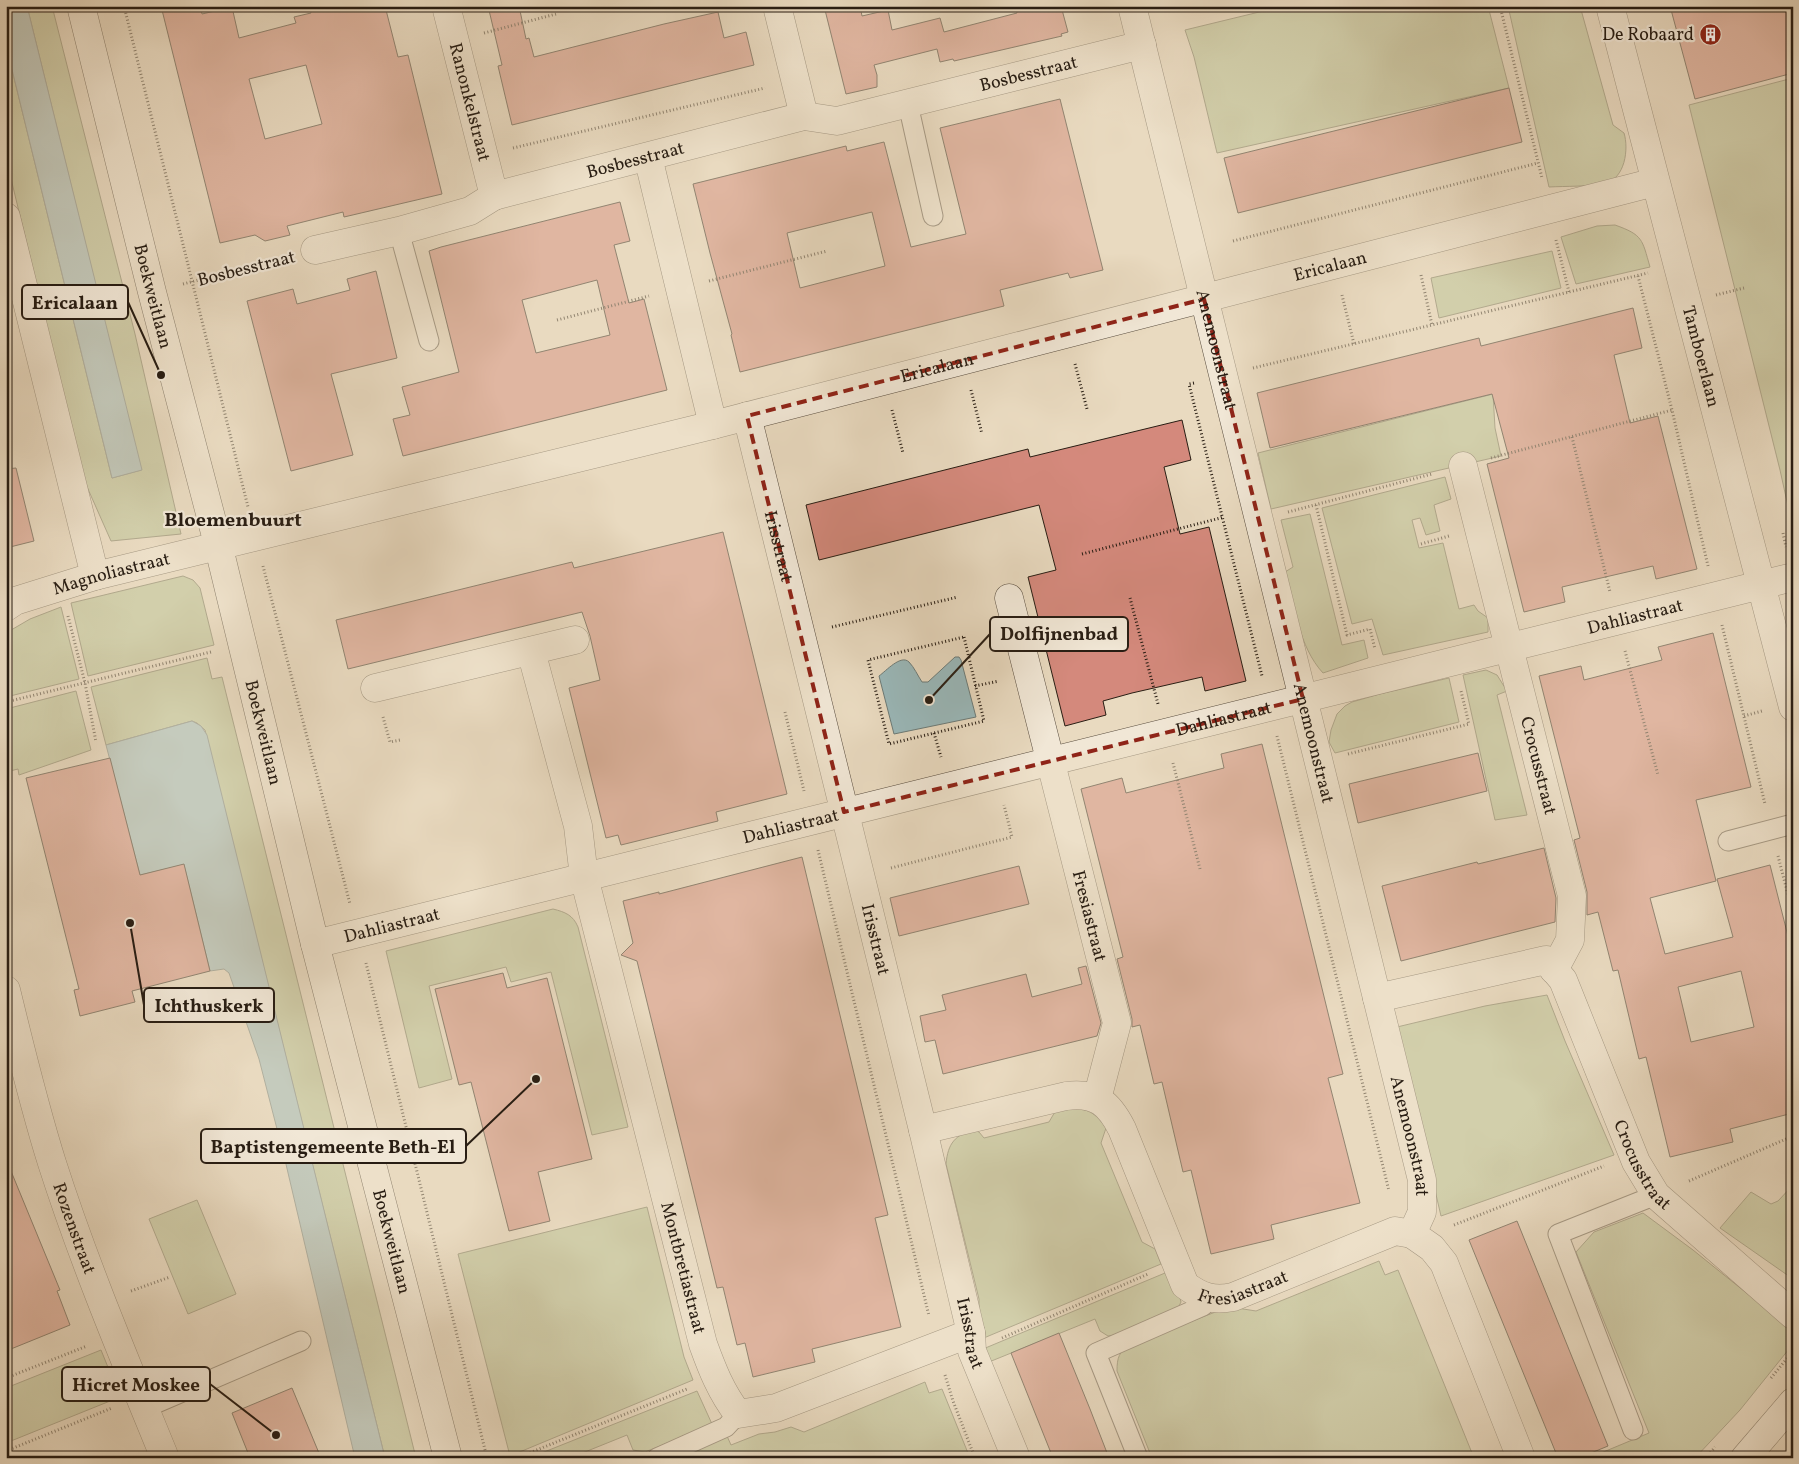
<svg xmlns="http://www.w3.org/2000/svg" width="1799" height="1464" font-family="Vollkorn,serif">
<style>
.green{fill:#b6c092;stroke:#6f6e52}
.water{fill:#9ab9bb;stroke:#6c7b78}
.building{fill:#d4897c;stroke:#281d13;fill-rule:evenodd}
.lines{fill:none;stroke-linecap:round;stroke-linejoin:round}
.lane-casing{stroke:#584c3e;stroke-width:21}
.street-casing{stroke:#584c3e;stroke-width:29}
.secondary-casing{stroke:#281d13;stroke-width:29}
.path{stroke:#281d13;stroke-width:3;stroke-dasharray:1 2.5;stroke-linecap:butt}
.lane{stroke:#f1e7d6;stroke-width:19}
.street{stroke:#f1e7d6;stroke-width:28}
.secondary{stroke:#f1e7d6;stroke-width:28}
.marked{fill:none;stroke:#8f2418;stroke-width:4;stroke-dasharray:10 6;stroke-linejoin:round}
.labels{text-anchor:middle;stroke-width:4.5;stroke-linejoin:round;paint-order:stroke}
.poi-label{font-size:18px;fill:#281d13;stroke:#f1e7d6;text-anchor:end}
.street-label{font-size:18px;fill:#281d13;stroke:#f1e7d6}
.quarter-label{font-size:20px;font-weight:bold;fill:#281d13;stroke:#f1e7d6}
.leader{fill:none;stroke:#281d13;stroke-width:2}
.callout-dot{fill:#281d13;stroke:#f1e7d6;stroke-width:2}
.callout{fill:#f1e7d6;stroke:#281d13;stroke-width:2}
.callout-label{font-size:19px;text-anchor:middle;font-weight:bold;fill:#281d13}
</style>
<rect width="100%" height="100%" fill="#e9dac0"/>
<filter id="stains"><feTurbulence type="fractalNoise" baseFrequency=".004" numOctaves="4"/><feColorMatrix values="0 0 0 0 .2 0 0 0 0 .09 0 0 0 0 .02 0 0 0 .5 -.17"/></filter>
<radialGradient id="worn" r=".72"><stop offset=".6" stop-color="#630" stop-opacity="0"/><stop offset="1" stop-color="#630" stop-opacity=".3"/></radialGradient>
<path class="green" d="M27,6H52L135,334L181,534L111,541L84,480L6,158V45L112,478L141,470Z
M1284,6H1488L1509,88L1217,153L1194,57L1185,30Z
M1508,6H1580L1613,125L1624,133C1629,149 1625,179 1605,183C1587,187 1567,186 1549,187Z
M1793,78V529L1780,470L1689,105Z
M1615,225C1643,235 1642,239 1650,267L1576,284L1561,237L1597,226Z
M1552,251L1561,288L1439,318L1431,278Z
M1493,394L1495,428L1501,456L1271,509L1258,453Z
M1445,477L1451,499L1434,505L1440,531L1426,535L1420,518L1412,520L1419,548L1443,543L1459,609L1474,605L1478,611L1488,618V632L1383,655L1372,619L1352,624L1322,508Z
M1310,514L1342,645L1364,640L1368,658L1323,673C1299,647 1294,605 1285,572L1293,567L1281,520Z
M183,576L193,580L200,588L214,645L88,676L71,603Z
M61,607L79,679L6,697V633L30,619Z
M207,658L212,679L222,677L416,1458H385L205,730L197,723L192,721L106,745L91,687Z
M1486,670L1497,675L1507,691L1497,695L1527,815L1495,820L1463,675Z
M1449,678L1459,722L1335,753L1329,742L1331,730L1337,714L1345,706L1352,702L1380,694Z
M76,691L91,750L19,775L18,769L6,772V709Z
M553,909C565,912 573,915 578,927L628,1127L592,1135L551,972L511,982L506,967L429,986L452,1079L419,1088L386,951Z
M1547,995L1565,1041L1614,1155L1441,1216L1397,1027L1485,1006Z
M1068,1107C1088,1109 1095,1112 1106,1128L1101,1143L1142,1242L1155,1249L1161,1264L979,1340V1299L946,1164C948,1143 955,1135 974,1130L979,1132L984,1138L1049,1122L1056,1110Z
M1793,1185V1279L1720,1228L1751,1192L1771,1204L1778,1201Z
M197,1200L236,1294L188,1314L149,1219Z
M647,1207L684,1357L693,1380L510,1456L458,1254Z
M1643,1213L1693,1250L1790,1328L1793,1332V1344L1740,1410L1695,1458H1589L1649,1433L1576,1252L1594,1232Z
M1379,1261L1385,1275L1398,1270L1474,1458H1152L1117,1371C1117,1358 1119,1351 1130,1345L1218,1311L1237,1308L1256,1311Z
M1165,1273L1180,1298L1181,1302L1178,1308L1114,1335L1108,1336L1100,1331L1095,1319L989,1362L983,1349Z
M101,1350L120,1397L6,1443V1388Z
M925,1382L929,1393L942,1389L970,1458H674L727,1436L731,1445L759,1434L775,1432L791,1427L804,1432Z
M697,1391L712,1424L705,1428L645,1452L633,1450L627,1435L570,1458H529Z"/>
<path class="water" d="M6,6H27L142,470L112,478L6,45Z
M955,657H959L961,660L976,717L894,734L879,676C886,671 901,654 909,662C914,667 918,676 922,682H928Z
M192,721L201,726L207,735L385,1458H355L285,1160L259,1059L229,973L224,969L210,971L184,865L140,875L106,745Z"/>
<path class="building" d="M161,6H200L202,14L232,7L239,38L296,23L294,17L311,13L309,6H385L398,57L408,55L442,194L344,217L343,212L287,226L290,235L265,241L255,235L220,243ZM306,65L322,124L265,139L249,79Z
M488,6H519L526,39L529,38L534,57L664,24L718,12L724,38L746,32L754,65L512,125L498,66L502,65Z
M824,6H860L862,16L888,10L892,30L940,18L944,32L1017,13L1016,6H1061L1068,32L1061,34L1062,36L954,61L953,59L940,62L937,49L874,65L877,75V87L846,94Z
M1670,6H1793V73L1695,99Z
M1509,88L1522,142L1238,213L1224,158Z
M1060,99L1103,270L1070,278L1068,273L1000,290L1004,306L740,372L731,335L732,334L710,253L693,184L846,146L847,151L884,142L911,247L966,234L940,128ZM872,212L885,266L800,288L787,233Z
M620,202L630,241L614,245L629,303L644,299L667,390L403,456L393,419L410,415L402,387L459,372L429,251L441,247ZM597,280L610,335L536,353L522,300Z
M376,271L397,358L331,374L353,455L291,471L247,301L293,289L297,304L350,290L347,279Z
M1633,308L1642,348L1614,355L1630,423L1658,416L1697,569L1656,579L1653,566L1562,587L1565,602L1524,612L1487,464L1509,458L1492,394L1270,448L1257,393L1479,338L1481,346Z
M1182,420L1191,460L1164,467L1174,509L1180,534L1209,527L1246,681L1205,691L1202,677L1132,693L1103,701L1106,715L1065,726L1028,577L1056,570L1039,505L819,560L806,505L1028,449L1030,457Z
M16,468L34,541L6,548V469Z
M723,532L787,794L716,812L718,821L621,845L618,835L606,838L569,688L600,680L590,636L582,612L348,669L336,620L572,562L574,568Z
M1713,633L1751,787L1696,800L1716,881L1650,898L1665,954L1733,937L1717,879L1770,865L1793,956V1113L1730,1129L1733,1142L1670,1157L1646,1057L1639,1059L1618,970L1613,971L1598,912L1587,915V892L1574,840L1580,838L1539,676L1581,666L1584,680L1662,660L1658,647ZM1741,971L1754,1027L1691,1042L1678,987Z
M1262,744L1343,1074L1328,1078L1360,1203L1271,1225L1274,1239L1211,1254L1191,1170L1183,1172L1162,1082L1154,1084L1140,1025L1132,1027V1019L1117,959L1123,957L1081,789L1122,778L1126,793L1224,768L1221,754Z
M1478,753L1487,791L1358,823L1349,784Z
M110,758L140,875L184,864L210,971L132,991L135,1002L80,1016L74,990L79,989L26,778Z
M1544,848L1556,898L1555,922L1401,961L1382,886L1477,862L1478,864Z
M802,857L888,1215L875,1218L901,1327L812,1349L815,1362L753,1377L745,1343L737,1345L723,1287L717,1288L637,961L621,955L633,943L623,901L659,892V894Z
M1019,866L1029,904L899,936L890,898Z
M1086,966L1101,1023L1097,1036L943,1074L935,1040L925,1042L920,1016L946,1010L942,995L1026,974L1032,997L1082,984L1078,968Z
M503,973L507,988L547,978L592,1159L538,1172L550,1221L509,1231L471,1082L459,1085L435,989Z
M6,1159L60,1290L57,1291L70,1325L6,1351Z
M1517,1221L1608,1446L1579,1458H1558L1469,1240Z
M1059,1333L1090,1409L1109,1458H1053L1011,1353Z
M292,1388L321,1458H250L232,1413Z"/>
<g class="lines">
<defs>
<path id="lane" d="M908,104L933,216
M399,231L429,341
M1728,841L1793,824
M145,1408L301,1341
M1633,1430L1558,1234L1656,1195
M657,1458L726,1427L738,1414
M1138,1458L1096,1353L1203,1306L1204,1297"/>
<g id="street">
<path id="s1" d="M446,6L494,196"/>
<path d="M777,6L804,116"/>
<path id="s2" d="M1132,6L1422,1180V1212L1412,1234L1432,1248L1444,1263L1521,1458"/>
<path id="s3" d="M1610,6L1793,707"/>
<path d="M648,157L713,425"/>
<path d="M6,217L95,576"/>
<path id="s4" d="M315,250L399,231L470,211L494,196L804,116L837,121L1142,45"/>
<path id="s5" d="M747,416L923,1130L971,1333L972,1351L1016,1458"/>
<path id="s6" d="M1463,466L1572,896L1570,940L1554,970"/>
<path id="s7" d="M1009,598L1117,1023L1097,1099"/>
<path id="s8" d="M6,607L15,601L95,576L713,425L1655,182"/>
<path id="s9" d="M531,651L578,826L584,877L703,1344C712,1369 721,1392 738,1414L776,1408L971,1333"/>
<path d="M375,688L575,640"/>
<path id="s10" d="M315,944L1793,577"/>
<path id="s11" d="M6,990C20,1048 34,1106 52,1163C84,1263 125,1360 165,1458"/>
<path id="s12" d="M1377,998L1546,960L1563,980L1636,1162L1656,1195L1793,1315"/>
<path id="s13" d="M923,1130L1066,1096C1096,1092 1109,1103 1122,1129L1185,1285C1201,1297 1213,1301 1233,1297L1395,1231L1412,1234"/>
</g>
<g id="secondary">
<path id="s14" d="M81,6L152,292L218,544L315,944L448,1458"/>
<path d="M1745,1458L1793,1402"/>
</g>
</defs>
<use href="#lane" class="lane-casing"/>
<use href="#street" class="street-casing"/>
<use href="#secondary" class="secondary-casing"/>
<path class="path" d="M124,6L248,507
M1500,6L1542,178
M484,33L556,14
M513,148L765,88
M1556,240L1569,292
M1233,241L1538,163
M1421,275L1432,325
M1638,276L1672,410L1708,566
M709,281L827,251
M183,284L285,258
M1342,295L1354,344
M1716,295L1744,288
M557,320L649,296
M1075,364L1087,409
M1253,368L1648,273
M1194,383L1189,384L1262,676
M971,390L982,434
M892,410L903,453
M1572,437L1610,592
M1491,458L1672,410
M1316,505L1347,635L1370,629L1375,649
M1288,512L1432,474
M1783,533L1786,547
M1421,544L1449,536
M1082,554L1224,517
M263,566L350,904
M1130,598L1158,704
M68,616L85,683L96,742
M1722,625L1765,804
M832,627L958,597
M964,637L984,721L889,744L868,660Z
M1625,651L1658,775
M975,686L999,681
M6,702L211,652
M785,712L804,791
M1744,716L1762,711
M383,717L390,742L400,740
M934,733L941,757
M1277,736L1389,1191
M1348,754L1469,724L1461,691
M1173,763L1200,869
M818,850L929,1316
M1778,856L1793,914
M891,868L1012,837L1004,805
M366,963L487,1458
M1689,1181L1793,1136
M1454,1225L1604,1166
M131,1291L170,1277
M1002,1338L1148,1274
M945,1375L953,1401L975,1458
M6,1378L87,1346
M1771,1378L1793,1351
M6,1451L112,1408
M517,1458L687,1389
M1706,1458L1715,1447"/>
<use href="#lane" class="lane"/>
<use href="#street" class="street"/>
<use href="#secondary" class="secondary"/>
</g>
<path d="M0 0H1799V1464H0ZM1204,299L1303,699L844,812L747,416Z" fill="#e9dac0" fill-opacity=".55" fill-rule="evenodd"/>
<path class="marked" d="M1204,299L1303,699L844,812L747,416Z"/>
<defs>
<symbol id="building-disc" viewBox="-11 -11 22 22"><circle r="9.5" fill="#8f2418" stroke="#f1e7d6"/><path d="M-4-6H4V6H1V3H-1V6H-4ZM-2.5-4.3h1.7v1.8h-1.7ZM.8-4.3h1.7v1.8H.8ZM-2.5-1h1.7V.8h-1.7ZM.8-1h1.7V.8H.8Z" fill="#fff"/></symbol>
</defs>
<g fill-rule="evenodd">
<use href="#building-disc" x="1698" y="22" width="25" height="25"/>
</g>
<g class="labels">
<g class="poi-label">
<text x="1694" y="40">De Robaard</text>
</g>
<g class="street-label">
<text dy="6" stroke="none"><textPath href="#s4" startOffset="739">Bosbesstraat</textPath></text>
<text dy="6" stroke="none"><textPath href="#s1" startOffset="99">Ranonkelstraat</textPath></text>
<text dy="6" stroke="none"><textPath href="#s4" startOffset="334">Bosbesstraat</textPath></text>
<text dy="6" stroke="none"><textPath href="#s8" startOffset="1368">Ericalaan</textPath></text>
<text transform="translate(246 268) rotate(-14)" y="6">Bosbesstraat</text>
<text dy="6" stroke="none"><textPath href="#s14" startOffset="299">Boekweitlaan</textPath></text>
<text dy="6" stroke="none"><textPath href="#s2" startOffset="354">Anemoonstraat</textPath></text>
<text dy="6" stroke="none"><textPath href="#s3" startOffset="362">Tamboerlaan</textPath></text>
<text dy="6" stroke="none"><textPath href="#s8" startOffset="962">Ericalaan</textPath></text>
<text dy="6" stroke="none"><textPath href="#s5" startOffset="134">Irisstraat</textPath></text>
<text dy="6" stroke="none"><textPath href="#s8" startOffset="111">Magnoliastraat</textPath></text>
<text dy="6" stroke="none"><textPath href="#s10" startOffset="1360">Dahliastraat</textPath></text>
<text dy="6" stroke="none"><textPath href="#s10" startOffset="936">Dahliastraat</textPath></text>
<text dy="6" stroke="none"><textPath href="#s14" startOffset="749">Boekweitlaan</textPath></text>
<text dy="6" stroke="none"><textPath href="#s2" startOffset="759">Anemoonstraat</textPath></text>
<text dy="6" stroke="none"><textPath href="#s6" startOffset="309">Crocusstraat</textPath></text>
<text dy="6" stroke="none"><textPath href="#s10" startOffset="490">Dahliastraat</textPath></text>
<text dy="6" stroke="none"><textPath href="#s7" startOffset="328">Fresiastraat</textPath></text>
<text dy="6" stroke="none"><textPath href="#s10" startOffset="79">Dahliastraat</textPath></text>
<text dy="6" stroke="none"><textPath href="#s5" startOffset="539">Irisstraat</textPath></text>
<text dy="6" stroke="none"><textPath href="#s2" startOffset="1164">Anemoonstraat</textPath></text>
<text dy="6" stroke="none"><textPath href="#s12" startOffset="401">Crocusstraat</textPath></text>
<text dy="6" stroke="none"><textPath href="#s11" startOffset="248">Rozenstraat</textPath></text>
<text dy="6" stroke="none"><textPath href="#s14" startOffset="1274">Boekweitlaan</textPath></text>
<text dy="6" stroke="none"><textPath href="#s9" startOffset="636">Montbretiastraat</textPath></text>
<text dy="6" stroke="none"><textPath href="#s13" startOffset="449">Fresiastraat</textPath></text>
<text dy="6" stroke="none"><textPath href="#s5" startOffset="944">Irisstraat</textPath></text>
</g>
<g class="quarter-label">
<text x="233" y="526">Bloemenbuurt</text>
</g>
</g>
<path class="leader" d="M161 375L128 302M929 700L990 634M130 923L144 1005M536 1079L466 1146M276 1435L210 1384"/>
<g class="callout-dot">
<circle cx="161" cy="375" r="5"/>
<circle cx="929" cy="700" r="5"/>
<circle cx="130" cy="923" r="5"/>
<circle cx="536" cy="1079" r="5"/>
<circle cx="276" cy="1435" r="5"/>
</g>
<g class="callout">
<rect x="22" y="285" width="106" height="34" rx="5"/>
<rect x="990" y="617" width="138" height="34" rx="5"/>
<rect x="144" y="988" width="130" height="34" rx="5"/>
<rect x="201" y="1129" width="265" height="34" rx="5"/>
<rect x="62" y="1367" width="148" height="34" rx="5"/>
</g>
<g class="callout-label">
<text x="75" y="309">Ericalaan</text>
<text x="1059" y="640">Dolfijnenbad</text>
<text x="209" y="1012">Ichthuskerk</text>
<text x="333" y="1153">Baptistengemeente Beth-El</text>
<text x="136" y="1391">Hicret Moskee</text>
</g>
<rect width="1799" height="1464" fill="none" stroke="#e9dac0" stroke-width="25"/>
<rect x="8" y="8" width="1784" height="1449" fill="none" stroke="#281d13" stroke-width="2.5"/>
<rect x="12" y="12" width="1774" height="1439" fill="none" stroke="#281d13"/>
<rect width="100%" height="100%" filter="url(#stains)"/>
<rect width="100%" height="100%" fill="url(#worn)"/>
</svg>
